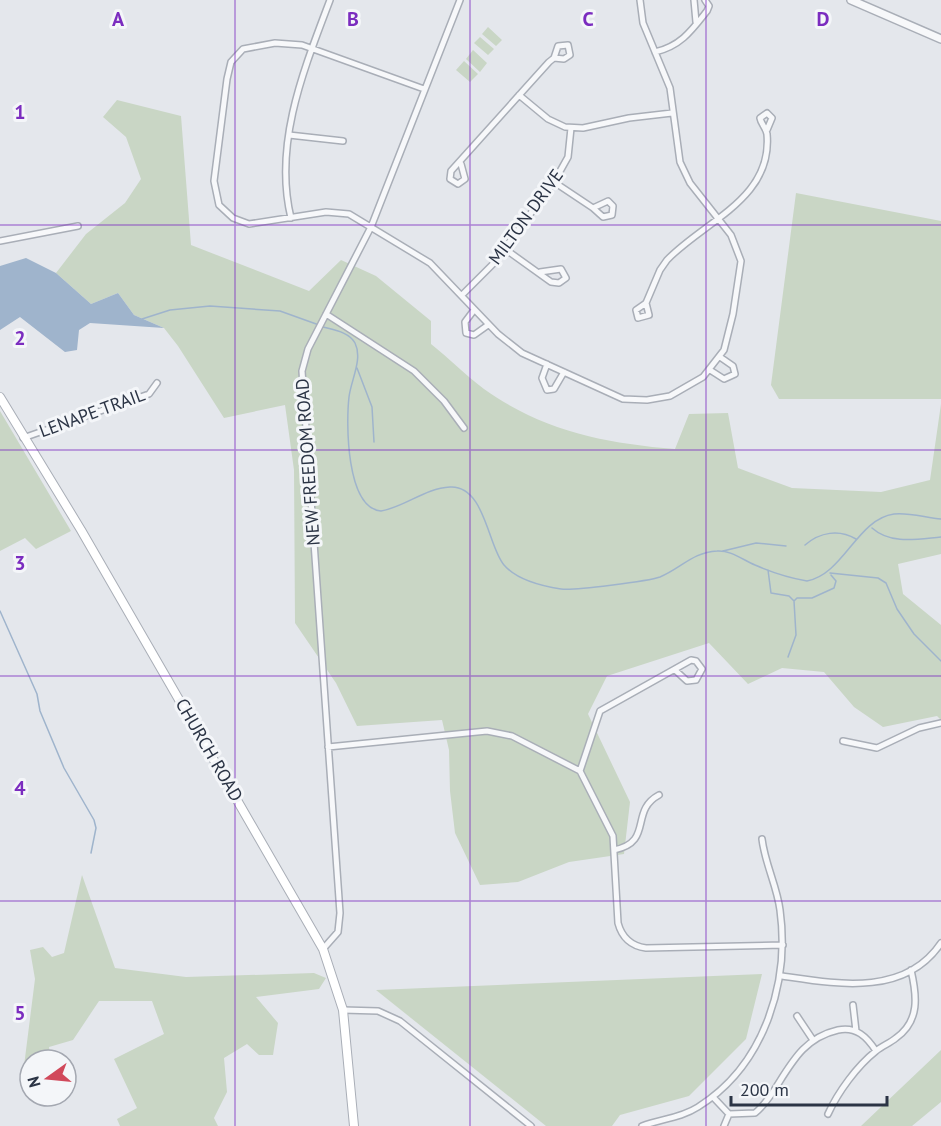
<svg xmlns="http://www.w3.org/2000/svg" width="941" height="1126" font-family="'PT Sans',sans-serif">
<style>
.green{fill:#c9d6c5}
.water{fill:#9fb4cc}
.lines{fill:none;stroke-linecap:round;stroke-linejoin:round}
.stream{stroke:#9fb4cc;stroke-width:1.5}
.minor-casing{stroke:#a9aeb7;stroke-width:8}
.tertiary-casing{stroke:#a9aeb7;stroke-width:10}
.secondary-casing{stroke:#a9aeb7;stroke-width:10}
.minor{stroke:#f7f8fa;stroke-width:5}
.tertiary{stroke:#f7f8fa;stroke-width:7}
.secondary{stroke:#fff;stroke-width:8}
.grid{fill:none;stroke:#7b2cbf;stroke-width:1.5;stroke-opacity:0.55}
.labels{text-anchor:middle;stroke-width:6;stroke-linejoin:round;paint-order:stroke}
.street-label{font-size:18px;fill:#2b3445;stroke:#f4f6f9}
.grid-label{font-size:20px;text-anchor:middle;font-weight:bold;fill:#7b2cbf;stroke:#f4f6f9;stroke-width:6;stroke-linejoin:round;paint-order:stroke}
</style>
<rect width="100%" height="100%" fill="#e4e7ec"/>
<path class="green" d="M488,27L502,40L496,46L482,34Z
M480,37L494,49L488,55L474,43Z
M473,50L487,63L480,72L466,59Z
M464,61L478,74L470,82L456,70Z
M117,100L181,116L191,245L309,291L341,260L376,276L431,321V344C449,358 465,375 484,389C543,431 604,443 675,449L689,414L728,413L738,468L792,488L881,492L930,480L941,404V554L898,564L903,594L941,625V720L937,716L883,727L854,707L824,672L782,668L748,684L709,643L607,676L588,714L630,802L624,854L569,862L518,882L480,885L455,833L450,791L449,750L442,720L357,726L336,683L295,623L294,470L285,405L224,418L178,346L164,328L134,315L118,293L91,304L56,273L86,234L125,203L141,179L126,137L103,117Z
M796,193L941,221V399H779L771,385Z
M0,411L71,531L36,549L25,538L0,551Z
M82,875L115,968L186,977L314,973L326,978L319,989L256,997L278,1023L273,1055H259L247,1044L224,1058L227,1092L214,1118L218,1126H120L117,1119L137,1108L114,1059L164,1034L152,1001H99L73,1040L49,1047L51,1060H30V1079L24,1066L35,979L30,950L43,947L52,957L64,953Z
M762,974L746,1039L689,1096L620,1115L612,1126H546L376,990Z
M941,1050V1102L912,1126H861Z"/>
<path class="water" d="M26,258L56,273L91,304L118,293L134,315L164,328L90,323L79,330L77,350L65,352L20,317L0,330V266Z"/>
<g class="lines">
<path class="stream" d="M142,319L170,310L210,306L280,311L319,325
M323,327C334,330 349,332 355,343C363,359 351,380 349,397C346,423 346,508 381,511C405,507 425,488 450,487C485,485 488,547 504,565C517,580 541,586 561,589C573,591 649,581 660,577C680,569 693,552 717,551C731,550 743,560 755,565C771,572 790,578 807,581C844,574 857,519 894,514C908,512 927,518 941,519
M357,368L372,407L374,442
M872,528C891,545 918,539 941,537
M805,545C820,532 839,529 856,539
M723,551L756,543L786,546
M768,570L771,593L789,596L794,601L797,598H812L834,588L836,581L831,575
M830,573L878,578L886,583L897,609L914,634L941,661
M0,611L37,694L40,711L64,768L94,820L96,828L91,853
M788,657L796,635L794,601"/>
<defs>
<path id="minor" d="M694,0L696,22
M655,52C681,46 692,30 707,11L709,6L705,0
M424,89L302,45L275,43L243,49L231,62L227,79L214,181L219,205L233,218L249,224L326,212L349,214L430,263L498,334L522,353L623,399L647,400L670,396L703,377L724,350L733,314L741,261L731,235L690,183L680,162L670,88L643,23L640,0
M519,95L548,119L565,127L583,128L629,118L672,113
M289,135L343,141
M461,164L465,179L458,184L450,179L451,171L549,62L554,58L564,59L570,55L568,45L558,46L554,58
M554,182L593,208L608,201L613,206L612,215L603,217L593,208
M291,218C273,144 304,69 330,0
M0,241L78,226
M505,249L551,282L559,283L566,278L561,269L540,272
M462,295L493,264L554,182L568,157L571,128
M646,303L649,315L638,318L636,310L646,303L660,270L667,260C704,221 773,199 767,134C766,128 761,124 760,118L767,113L772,118L767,130
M474,310L465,322L466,333L474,335L488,325
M326,314L414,371L444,401L464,428
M547,364L542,378L547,390L554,389L564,372
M710,370L724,379L735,374L733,366L720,357
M23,438L149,394L157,383
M843,741L877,748L919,728L941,723
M328,747L487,731L512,736L580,771L613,836L618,923C622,938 631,946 646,948L783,945
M580,771L600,711L691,660L696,661L702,669L696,680L687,681L675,670
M614,850C654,842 629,811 659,795
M323,949L338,932L340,913L302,371L308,349L371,227L460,0
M782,976C836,984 905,997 941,943
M853,1005L856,1031
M343,1010L378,1011L400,1021L531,1126
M797,1016L813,1040
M713,1097L729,1114L755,1113C763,1107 767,1100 773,1092C791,1064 803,1038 838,1030C856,1026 867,1037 876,1051
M828,1114C838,1092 857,1066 876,1051C882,1046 890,1043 896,1038C920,1021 917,996 911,970
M642,1126C661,1119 681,1118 698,1107C764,1066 790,983 780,910C777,886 765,864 762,839
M724,1126L729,1114"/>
<path id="tertiary" d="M851,0L941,39"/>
<path id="secondary" d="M0,397L81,530L323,949L343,1010L354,1126"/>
</defs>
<use href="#minor" class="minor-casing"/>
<use href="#tertiary" class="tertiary-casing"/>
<use href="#secondary" class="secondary-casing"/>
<use href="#minor" class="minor"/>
<use href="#tertiary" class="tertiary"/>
<use href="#secondary" class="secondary"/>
</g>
<path class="grid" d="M235,0V1126M470,0V1126M706,0V1126M0,225H941M0,450H941M0,676H941M0,901H941"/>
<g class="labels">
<g class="street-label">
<text transform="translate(526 217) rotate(-54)" y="6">MILTON DRIVE</text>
<text transform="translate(92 413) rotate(-20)" y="6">LENAPE TRAIL</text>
<text transform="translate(308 462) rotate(-94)" y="6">NEW FREEDOM ROAD</text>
<text transform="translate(209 750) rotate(60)" y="6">CHURCH ROAD</text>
</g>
</g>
<g class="grid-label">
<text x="118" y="26">A</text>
<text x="353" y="26">B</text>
<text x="588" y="26">C</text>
<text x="823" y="26">D</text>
<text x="20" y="119">1</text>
<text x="20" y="345">2</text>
<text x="20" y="570">3</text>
<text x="20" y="795">4</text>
<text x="20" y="1020">5</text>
</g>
<g transform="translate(48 1078) rotate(255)"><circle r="28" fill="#f4f6f9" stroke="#a4a8b1" stroke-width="1.5"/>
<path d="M0-4.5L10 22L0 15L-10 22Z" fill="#d1495b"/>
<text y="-9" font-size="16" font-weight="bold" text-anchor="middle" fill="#2b3445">N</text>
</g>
<path d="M731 1096v9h156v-9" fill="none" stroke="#2b3445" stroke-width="3"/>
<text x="740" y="1096" font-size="18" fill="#2b3445" stroke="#f4f6f9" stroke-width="4.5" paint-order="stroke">200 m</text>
</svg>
